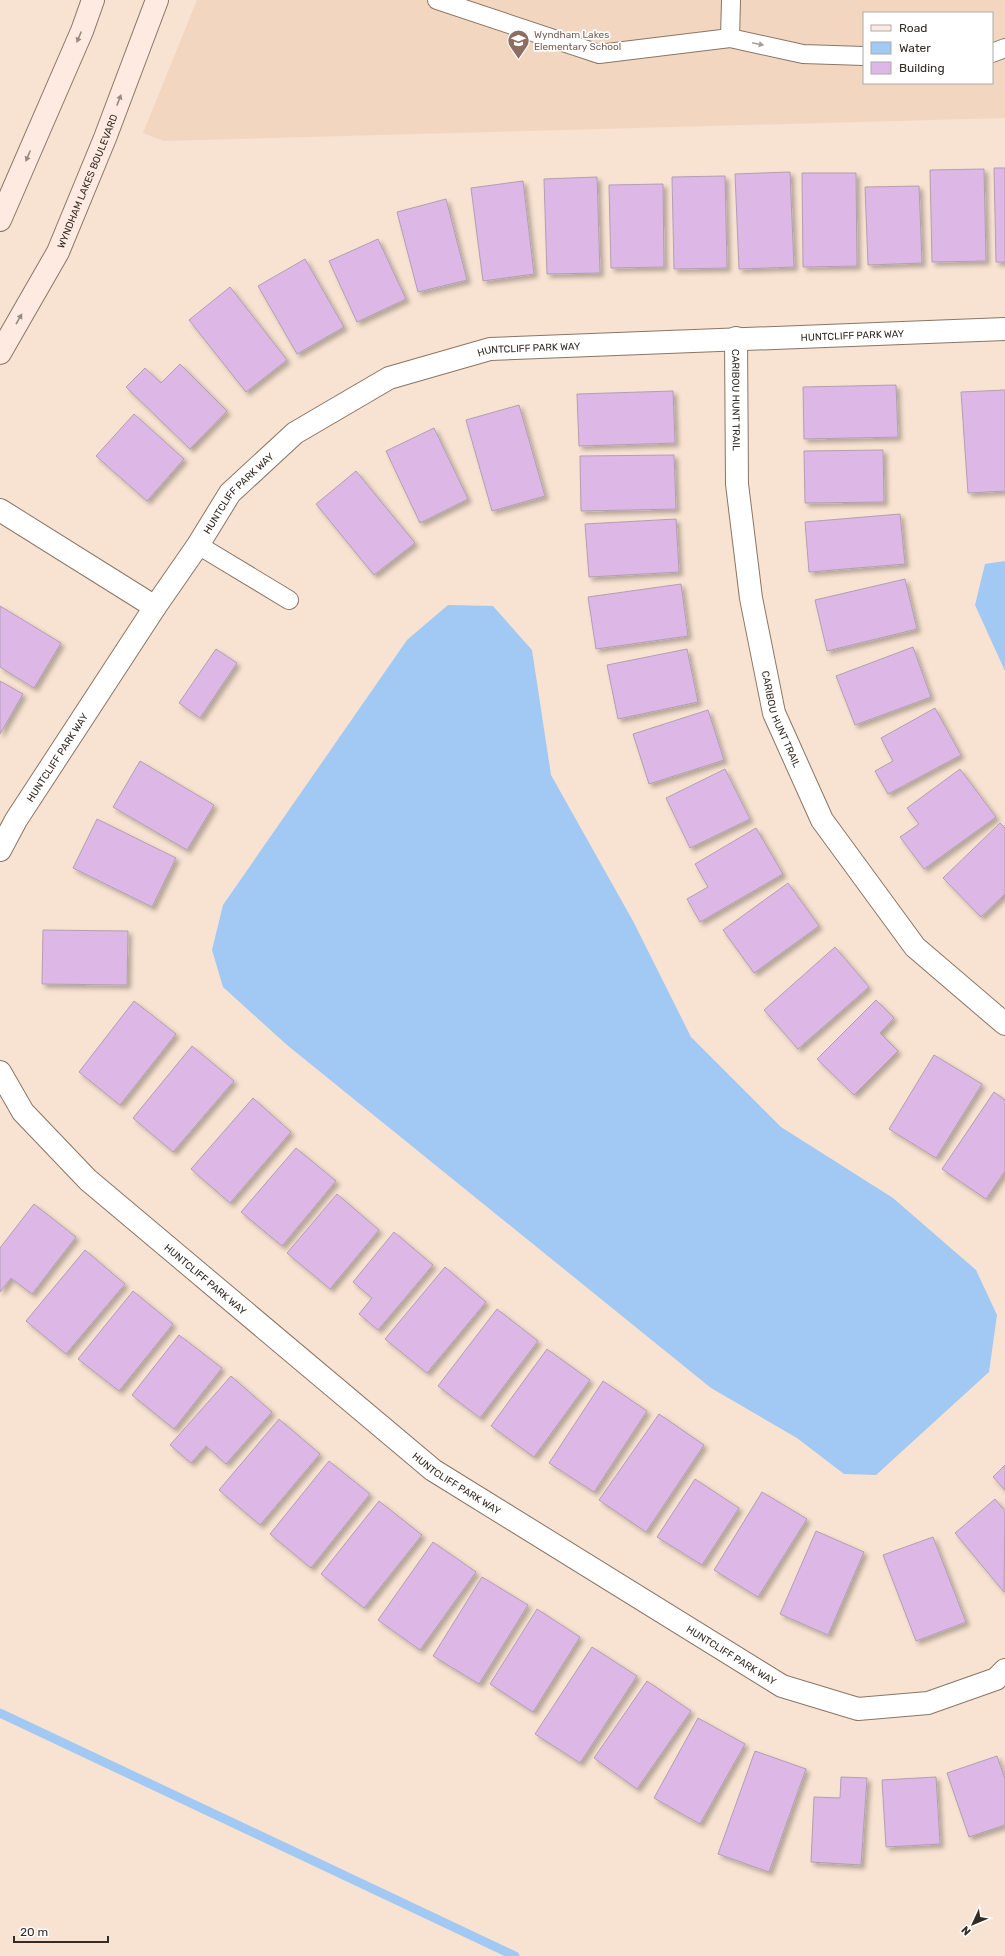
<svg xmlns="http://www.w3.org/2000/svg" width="1005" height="1956" font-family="Rubik,sans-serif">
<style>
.built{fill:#f3d6c0;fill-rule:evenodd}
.water{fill:#a1c9f4}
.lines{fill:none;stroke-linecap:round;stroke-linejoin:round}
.stream{stroke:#a1c9f4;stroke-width:9}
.building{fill:#ddb7e5;stroke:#b0a0b4;filter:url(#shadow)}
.lane-casing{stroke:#8a7666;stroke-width:20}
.street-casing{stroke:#8a7666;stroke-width:24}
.secondary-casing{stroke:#8a7666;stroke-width:24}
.lane{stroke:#fff;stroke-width:18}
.street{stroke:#fff;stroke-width:22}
.secondary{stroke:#feeae1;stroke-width:22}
.oneway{fill:#988a82}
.oneway2{fill:#a3a09c}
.labels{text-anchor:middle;stroke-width:3.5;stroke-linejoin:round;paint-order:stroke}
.education-label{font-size:10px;fill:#785e54;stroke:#fff;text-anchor:start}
.street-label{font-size:10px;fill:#332b24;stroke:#fff}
</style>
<defs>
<filter id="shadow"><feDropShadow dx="3.5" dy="3.5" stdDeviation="2" flood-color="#0004"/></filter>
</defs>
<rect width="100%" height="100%" fill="#f8e2d1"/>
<path class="built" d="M197,0H1005V118L164,141L143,133ZM864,13H992V83H864Z"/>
<path class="water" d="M1005,561V671L975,605L985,564Z
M448,605L493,606L532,650L551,775L633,921L691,1037L781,1127L893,1198L976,1270L997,1315L989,1372L876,1475L844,1474L797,1438L711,1388L287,1045L223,987L212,950L223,905L407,640Z"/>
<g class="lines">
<path class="stream" d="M0,1713L515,1956"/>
</g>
<path class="building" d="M994,168H1005V262H996Z
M984,169L986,261L932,262L930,170Z
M790,172L794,267L739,269L735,174Z
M802,173H856L857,266L803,267Z
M725,176L727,268L674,269L672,177Z
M597,177L600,273L547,274L544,179Z
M523,181L534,274L483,281L471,188Z
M663,184L664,267L611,268L609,185Z
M919,186L922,263L868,265L865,187Z
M446,199L467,280L418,292L397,212Z
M378,239L406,299L357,322L329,261Z
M305,259L344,327L297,354L258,286Z
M230,287L287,360L246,392L189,320Z
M180,364L227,411L190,449L126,387L145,368L161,383Z
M896,385L898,437L804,439L803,387Z
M1005,390V491L968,493L961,392Z
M673,391L675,443L579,446L577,394Z
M519,405L545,496L492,511L466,420Z
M134,414L184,459L147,501L96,456Z
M434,428L468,499L420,523L386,451Z
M883,450L884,502L805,503L804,451Z
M674,455L676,509L581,511L580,456Z
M356,471L415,543L374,575L316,504Z
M900,514L905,564L809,572L805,522Z
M676,519L679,572L589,577L585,524Z
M905,579L917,629L827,651L815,600Z
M681,584L688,636L596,649L588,597Z
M0,606L61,643L34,688L0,667Z
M913,647L931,697L855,725L836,676Z
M216,649L237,663L200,718L179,703Z
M687,649L698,702L618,719L607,665Z
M0,681L23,694L0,734Z
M935,708L961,755L888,794L875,771L893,761L881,738Z
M708,710L724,760L649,784L633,734Z
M140,761L214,805L187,850L113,807Z
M725,769L750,819L690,848L666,798Z
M960,769L996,817L924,869L900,837L919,824L907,808Z
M97,819L176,858L152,907L73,868Z
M1000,823L1005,828V894L981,917L943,878Z
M756,828L783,874L700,922L687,899L708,887L695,864Z
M788,883L819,926L754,973L723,930Z
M43,930L128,931L127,985L42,984Z
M835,947L869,987L798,1049L764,1010Z
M876,1000L894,1018L880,1033L898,1051L854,1095L817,1059Z
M134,1001L176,1034L120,1105L79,1072Z
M192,1046L234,1081L173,1152L133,1118Z
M934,1055L982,1084L936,1158L889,1129Z
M994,1092L1005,1100V1171L986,1199L942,1169Z
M253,1098L291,1132L230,1203L191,1169Z
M296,1148L336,1181L282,1246L241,1212Z
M337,1194L379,1230L330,1289L287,1253Z
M34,1204L76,1237L32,1294L11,1278L0,1292V1248Z
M394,1232L433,1265L378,1330L359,1314L372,1298L353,1282Z
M85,1250L125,1284L66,1354L26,1321Z
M445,1267L486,1302L427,1373L385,1339Z
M133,1291L173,1324L119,1391L78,1359Z
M497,1309L538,1341L480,1418L438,1386Z
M179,1335L222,1368L174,1429L132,1395Z
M547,1349L590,1380L534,1457L491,1426Z
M231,1376L272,1412L226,1464L206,1446L191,1463L170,1445Z
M603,1381L647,1411L594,1492L549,1463Z
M659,1414L704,1445L646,1532L599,1500Z
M279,1419L320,1454L260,1525L219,1490Z
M329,1461L370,1494L311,1568L270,1534Z
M1005,1465V1490L993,1477Z
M695,1479L739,1508L702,1565L657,1537Z
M762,1492L807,1519L758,1597L714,1570Z
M995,1499L1005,1511L1004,1592L955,1533Z
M379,1501L422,1535L364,1608L321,1574Z
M816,1531L864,1552L828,1635L780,1614Z
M933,1537L966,1622L916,1641L883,1555Z
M433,1542L476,1572L420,1650L378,1620Z
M482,1577L528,1605L479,1684L433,1656Z
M537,1609L580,1637L533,1712L490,1684Z
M592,1647L637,1676L580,1763L535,1734Z
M647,1681L691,1711L637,1789L594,1758Z
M698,1718L745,1744L700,1824L654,1798Z
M755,1751L806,1769L769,1872L718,1854Z
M997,1756L1005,1779V1825L969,1837L947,1773Z
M841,1777L867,1778L861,1865L811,1862L814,1797L840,1798Z
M936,1777L940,1844L886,1847L882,1780Z"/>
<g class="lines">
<defs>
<path id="lane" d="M437,0L599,54L730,38
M731,0L730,38L803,54L864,56
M992,53L1005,48
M198,545L289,600"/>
<g id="street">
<path id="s1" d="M736,338L737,484L751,598L774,713L822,820L915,947L1005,1024"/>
<path d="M0,510L155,607"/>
<path id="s2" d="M0,850L16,820L155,607L198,545L230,493L295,433L389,378L490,349L1005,329"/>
<path id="s3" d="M0,1072L23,1112L88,1180L433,1470L782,1686L858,1709L928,1703L996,1679L1005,1670"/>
</g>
<g id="secondary">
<path d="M0,220L82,31L93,0"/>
<path id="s4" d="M0,353L58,252L105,138L157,0"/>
</g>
</defs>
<use href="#lane" class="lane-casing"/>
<use href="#street" class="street-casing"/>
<use href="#secondary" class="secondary-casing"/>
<use href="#lane" class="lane"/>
<use href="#street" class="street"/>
<use href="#secondary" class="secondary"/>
</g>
<defs><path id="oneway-solid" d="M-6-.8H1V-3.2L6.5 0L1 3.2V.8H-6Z"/></defs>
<g class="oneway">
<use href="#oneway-solid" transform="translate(79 37) rotate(113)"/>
<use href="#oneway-solid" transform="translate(119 100) rotate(-69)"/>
<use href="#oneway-solid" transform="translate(28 156) rotate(113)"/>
<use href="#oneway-solid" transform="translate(19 319) rotate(-60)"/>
</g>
<use class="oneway2" href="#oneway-solid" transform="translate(758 44) rotate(12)"/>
<defs>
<symbol id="school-pin" viewBox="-11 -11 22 30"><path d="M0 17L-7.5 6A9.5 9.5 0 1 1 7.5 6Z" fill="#8d6e63" stroke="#fff"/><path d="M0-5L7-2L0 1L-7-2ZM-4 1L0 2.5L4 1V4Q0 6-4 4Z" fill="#fff"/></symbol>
</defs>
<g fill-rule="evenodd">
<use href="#school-pin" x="506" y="28" width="25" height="34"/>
</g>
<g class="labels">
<g class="education-label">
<text x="534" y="38">Wyndham Lakes<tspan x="534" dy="12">Elementary School</tspan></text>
</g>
<g class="street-label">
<text dy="4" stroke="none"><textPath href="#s4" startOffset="193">WYNDHAM LAKES BOULEVARD</textPath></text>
<text dy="4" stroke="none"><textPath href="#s2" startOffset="1090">HUNTCLIFF PARK WAY</textPath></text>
<text dy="4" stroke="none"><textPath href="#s2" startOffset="766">HUNTCLIFF PARK WAY</textPath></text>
<text dy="4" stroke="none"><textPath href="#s1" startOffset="62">CARIBOU HUNT TRAIL</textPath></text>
<text dy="4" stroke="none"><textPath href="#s2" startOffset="430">HUNTCLIFF PARK WAY</textPath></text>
<text dy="4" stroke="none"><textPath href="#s1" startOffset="386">CARIBOU HUNT TRAIL</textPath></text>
<text dy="4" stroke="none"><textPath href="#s2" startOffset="109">HUNTCLIFF PARK WAY</textPath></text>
<text dy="4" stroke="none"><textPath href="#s3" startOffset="294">HUNTCLIFF PARK WAY</textPath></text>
<text dy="4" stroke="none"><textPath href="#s3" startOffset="618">HUNTCLIFF PARK WAY</textPath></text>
<text dy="4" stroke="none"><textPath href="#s3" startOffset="942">HUNTCLIFF PARK WAY</textPath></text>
</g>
</g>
<rect x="863" y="12" width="130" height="72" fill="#ffffff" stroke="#adaaa7"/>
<rect x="871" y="25" width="20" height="6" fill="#feeae1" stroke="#adaaa7"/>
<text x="899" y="32" font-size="12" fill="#332b24">Road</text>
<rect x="871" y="42" width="20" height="12" fill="#a1c9f4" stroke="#adaaa7"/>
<text x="899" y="52" font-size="12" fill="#332b24">Water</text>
<rect x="871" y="62" width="20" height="12" fill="#ddb7e5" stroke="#adaaa7"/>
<text x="899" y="72" font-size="12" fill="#332b24">Building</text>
<g transform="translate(973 1924) rotate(226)" stroke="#ffffff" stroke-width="3" paint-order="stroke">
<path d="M0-3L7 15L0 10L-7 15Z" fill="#332b24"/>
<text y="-6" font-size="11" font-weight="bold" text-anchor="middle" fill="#332b24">N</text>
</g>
<path d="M14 1936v6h94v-6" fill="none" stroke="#332b24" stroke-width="2"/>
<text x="20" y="1936" font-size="12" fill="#332b24" stroke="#ffffff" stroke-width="3" paint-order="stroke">20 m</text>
</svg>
